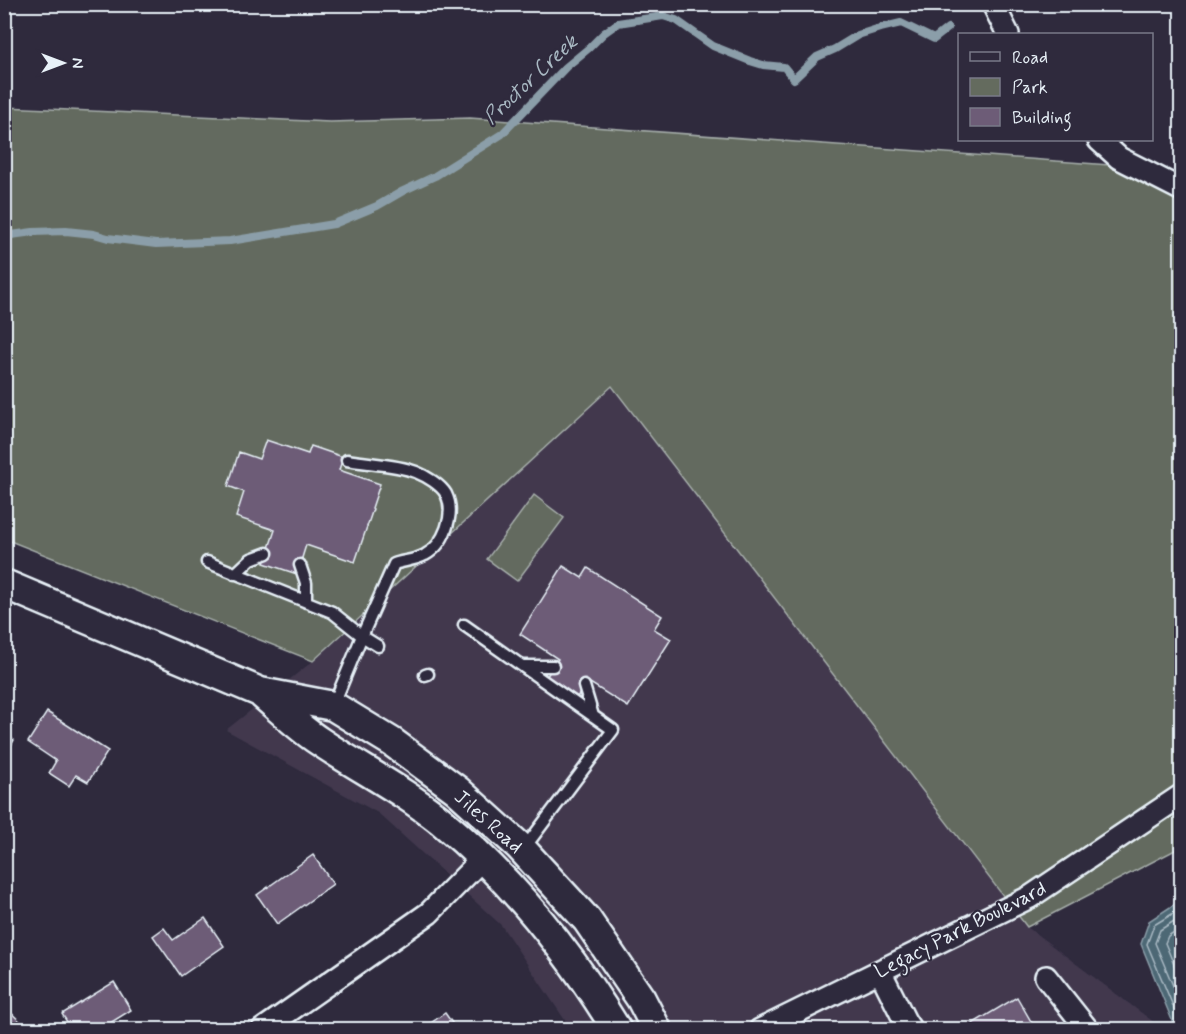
<svg xmlns="http://www.w3.org/2000/svg" width="1186" height="1034" font-family="Mynerve,sans-serif">
<style>
.built{fill:#42394e}
.green{fill:#646b5e;stroke:#a6aeab;stroke-width:1.5}
.water{fill:#4d6775;stroke:#8b9ea9;stroke-width:1.5}
.lines{fill:none;stroke-linecap:round;stroke-linejoin:round}
.shore{stroke:#aabac4;stroke-width:1.5}
.stream{stroke:#8b9ea9;stroke-width:8}
.building{fill:#6d5c77;stroke:#e8f1f8;stroke-width:1.5}
.lane-casing{stroke:#e8f1f8;stroke-width:15}
.street-casing{stroke:#e8f1f8;stroke-width:26}
.secondary-casing{stroke:#e8f1f8;stroke-width:33}
.lane{stroke:#2f2a3d;stroke-width:10}
.street{stroke:#2f2a3d;stroke-width:21}
.secondary{stroke:#2f2a3d;stroke-width:28}
.labels{text-anchor:middle;stroke-width:4.5;stroke-linejoin:round;paint-order:stroke}
.street-label{font-size:20px;fill:#e8f1f8;stroke:#2f2a3d}
.water-label{font-size:21px;font-style:italic;fill:#aabac4;stroke:#2f2a3d}
</style>
<rect width="100%" height="100%" fill="#2f2a3d"/>
<filter id="ink" filterUnits="userSpaceOnUse"><feTurbulence type="fractalNoise" baseFrequency=".0167" numOctaves="2"/><feDisplacementMap in="SourceGraphic" scale="12" xChannelSelector="R" yChannelSelector="G"/><feConvolveMatrix kernelMatrix="1 2 1 2 8 2 1 2 1" color-interpolation-filters="sRGB"/></filter>
<g filter="url(#ink)">
<path class="built" d="M612,385L1027,927L1163,1029H571L501,925L378,813L226,730L313,661Z"/>
<path class="green" d="M5,107L330,122L470,118L1123,166L1181,188V847L1027,927L612,386L313,661L5,539Z
M534,495L564,518L517,581L487,559Z"/>
<path class="water" d="M1181,900L1182,1029L1176,1030L1141,944L1149,921Z"/>
<g class="lines">
<path class="shore" d="M1182,916L1160,930L1155,943L1182,1007
M1182,927L1168,936L1165,943L1182,984
M1181,1030V1025L1147,944L1154,925L1182,908"/>
<path class="stream" d="M4,236L33,232L66,231L94,234L108,238L156,244L230,241L334,224L377,206L403,191L435,176L502,134L566,67L589,48L604,33L618,23L663,16L676,20L713,46L750,61L763,65L784,67L794,79L817,57L835,49L858,35L880,28L901,23L934,39L948,28"/>
</g>
<path class="building" d="M266,440L308,454L311,446L343,457L339,470L380,484L372,508L373,509L355,562L306,545L297,574L264,563L275,530L236,517L244,492L228,486L239,452L259,459Z
M563,566L582,578L588,568L662,616L654,629L671,639L628,707L587,681L576,699L545,679L558,659L520,634Z
M47,712L108,751L88,782L76,775L69,786L49,773L56,761L28,742Z
M4,735L14,740L4,758Z
M313,855L333,884L277,924L257,895Z
M205,918L224,946L181,976L153,936L164,928L173,940Z
M114,982L131,1010L99,1030H72L62,1014Z
M1017,997L1036,1030H962Z
M4,1006L28,1029L27,1030H4Z
M445,1013L457,1030H421Z"/>
<g class="lines">
<defs>
<path id="lane" d="M207,562L332,612L362,636L394,564C403,561 416,560 425,555C444,545 456,514 446,494C441,485 426,476 416,472C395,464 369,464 347,460
M300,565L306,583V602
M235,574L251,559L267,553
M464,625L613,730L523,850
M522,666H553
M425,675L428,674
M584,686L593,716
M333,706L362,636L378,646"/>
<path id="street" d="M993,4L1008,34
M1099,140L1119,158L1182,190
M880,971L905,1021L911,1030
M1046,977L1088,1030
M262,1030L429,913L482,859
M760,1030L1030,897L1182,795"/>
<path id="secondary" d="M4,584L260,692L333,706L392,742L457,790L519,846L587,920L641,999L657,1030
M263,695C281,710 299,728 319,741C359,768 403,790 441,821C511,879 570,953 617,1030"/>
</defs>
<use href="#lane" class="lane-casing"/>
<use href="#street" class="street-casing"/>
<use href="#secondary" class="secondary-casing"/>
<use href="#lane" class="lane"/>
<use href="#street" class="street"/>
<use href="#secondary" class="secondary"/>
</g>
</g>
<g class="labels">
<g class="street-label">
<text transform="translate(489 821) rotate(42)" y="7">Jiles Road</text>
<text transform="translate(960 929) rotate(-27)" y="7">Legacy Park Boulevard</text>
</g>
<g class="water-label">
<text transform="translate(530 79) rotate(-43)" y="7">Proctor Creek</text>
</g>
</g>
<rect width="1186" height="1034" fill="none" stroke="#2f2a3d" stroke-width="24"/>
<rect x="12" y="12" width="1162" height="1010" fill="none" stroke="#e8f1f8" stroke-width="2" filter="url(#ink)"/>
<rect x="958" y="33" width="195" height="108" fill="#2f2a3d" stroke="#797a88" stroke-width="1.5"/>
<rect x="970" y="52" width="30" height="9" fill="#2f2a3d" stroke="#797a88" stroke-width="1.5"/>
<text x="1012" y="63" font-size="18" fill="#e8f1f8">Road</text>
<rect x="970" y="78" width="30" height="18" fill="#646b5e" stroke="#797a88" stroke-width="1.5"/>
<text x="1012" y="93" font-size="18" fill="#e8f1f8">Park</text>
<rect x="970" y="108" width="30" height="18" fill="#6d5c77" stroke="#797a88" stroke-width="1.5"/>
<text x="1012" y="123" font-size="18" fill="#e8f1f8">Building</text>
<g transform="translate(63 63) rotate(90)" stroke="#2f2a3d" stroke-width="4.5" paint-order="stroke">
<path d="M0-4.5L10 22L0 15L-10 22Z" fill="#e8f1f8"/>
<text y="-9" font-size="16" font-weight="bold" text-anchor="middle" fill="#e8f1f8">N</text>
</g>
</svg>
